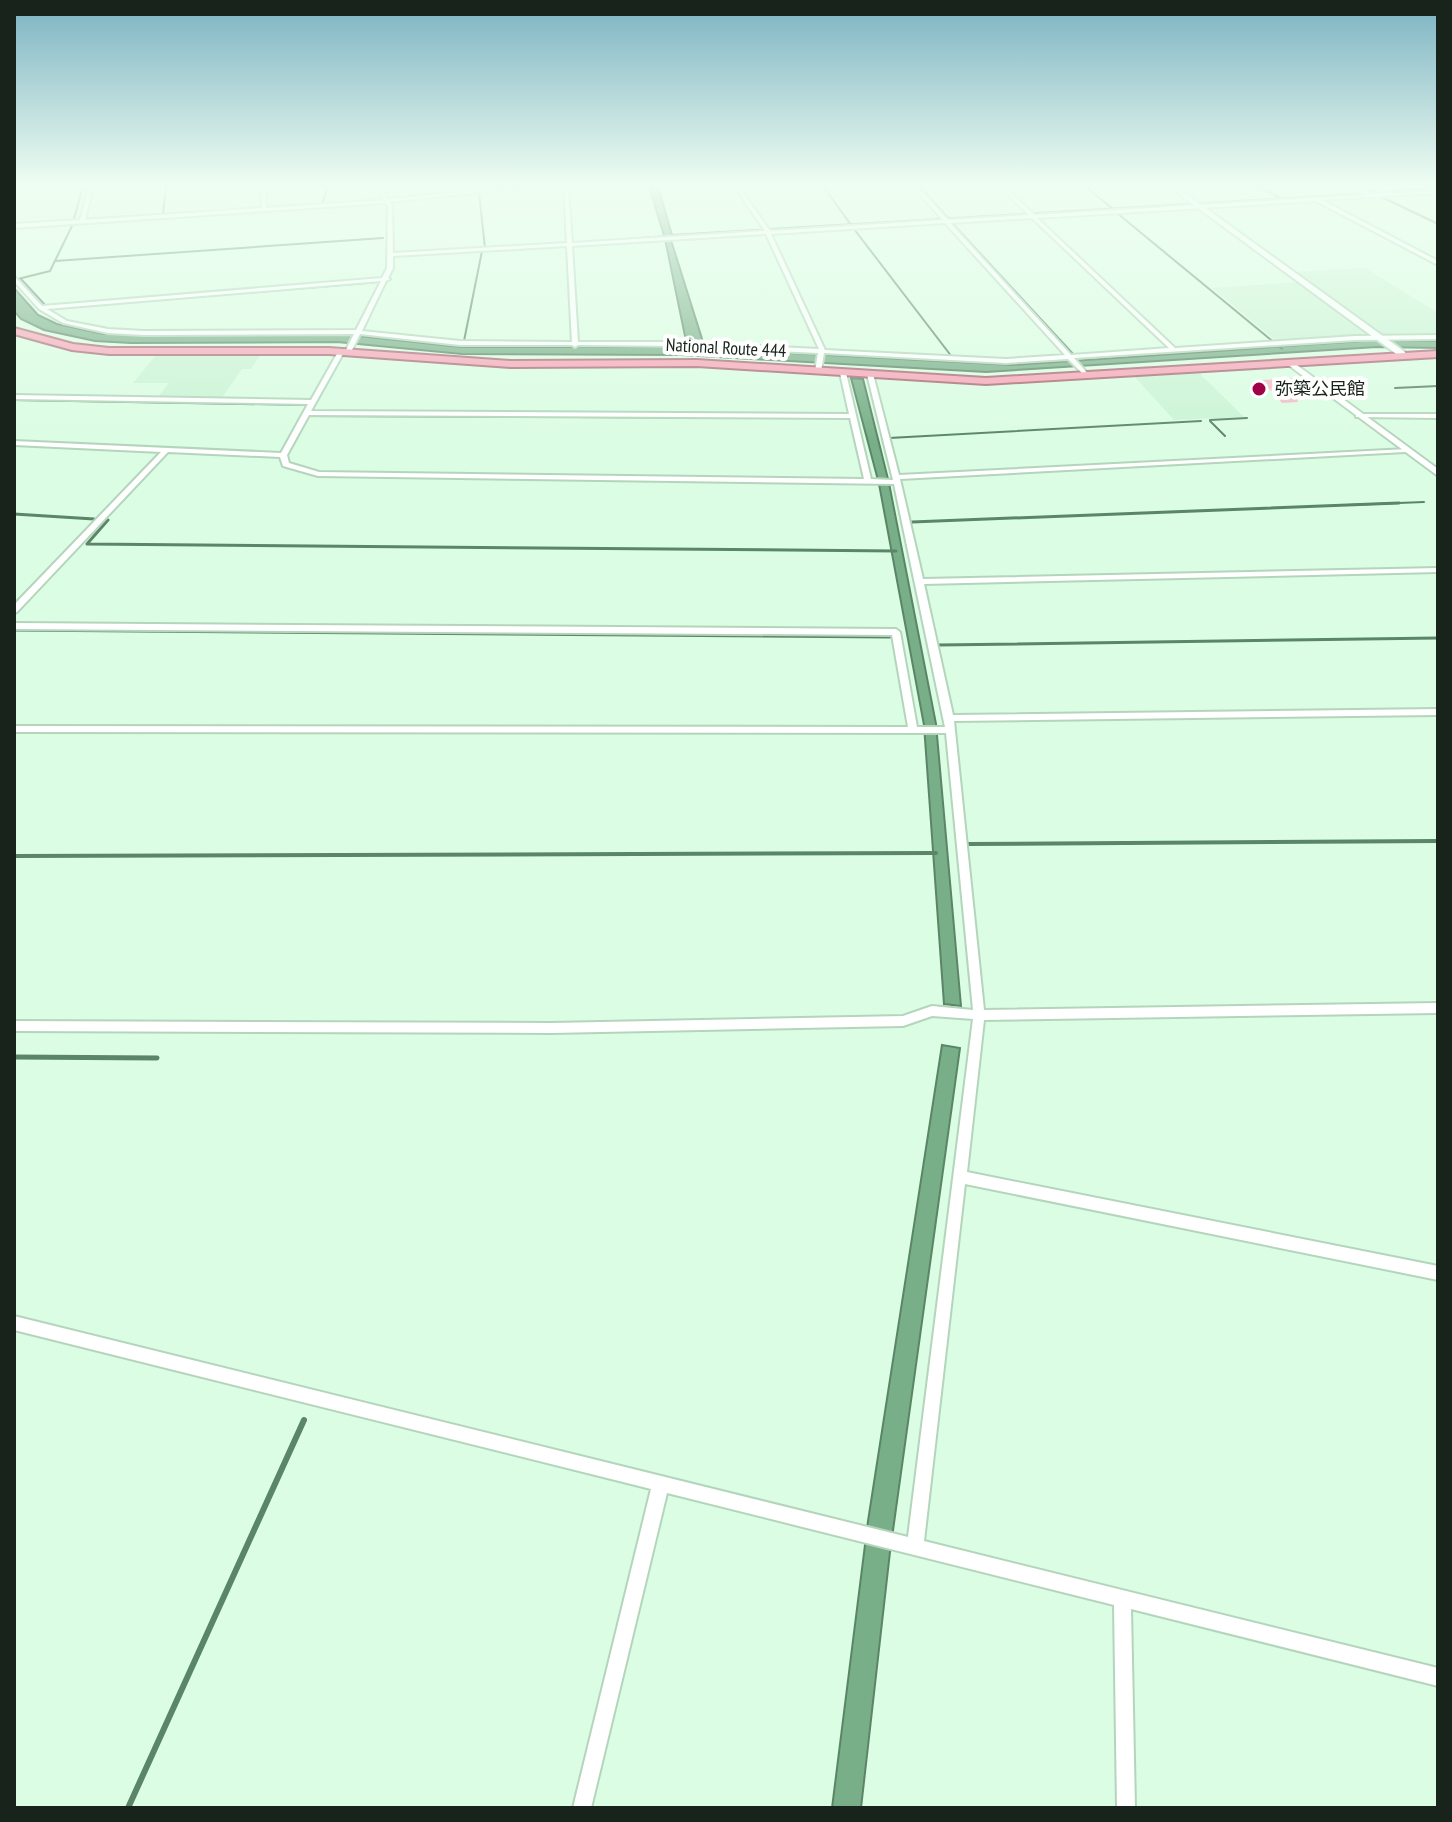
<svg xmlns="http://www.w3.org/2000/svg" width="1452" height="1822" font-family="'PT Sans Narrow','Noto Sans JP',sans-serif">
<style>
.built{fill:#cbf4d5}
.green{fill:#f4bcc6}
.water{fill:#78af88;stroke:#5b8567;stroke-width:2}
.lines{fill:none;stroke-linecap:round;stroke-linejoin:round}
.stream-far4{stroke:#5b8567;stroke-width:2}
.stream-far3{stroke:#5b8567;stroke-width:3}
.stream-far2{stroke:#5b8567;stroke-width:4}
.stream-far1{stroke:#5b8567;stroke-width:5}
.stream{stroke:#5b8567;stroke-width:6}
.minor-casing{stroke:#b4d5bc;stroke-width:4}
.tertiary-casing{stroke:#b4d5bc;stroke-width:4}
.trunk-casing{stroke:#a86975;stroke-width:4}
.minor{fill:#fff;fill-rule:evenodd}
.tertiary{fill:#fff;fill-rule:evenodd}
.trunk{fill:#f8a4b7;fill-rule:evenodd}
.poi-dot{fill:#a00446;stroke:#fff;stroke-width:3}
.labels{text-anchor:middle;stroke-width:8;stroke-linejoin:round;paint-order:stroke}
.far-street-label{font-size:18px;fill:#18241b;stroke:#fff}
.far-poi-label{font-size:18px;fill:#18241b;stroke:#fff;text-anchor:start}
</style>
<rect width="100%" height="100%" fill="#dbfde3"/>
<path class="built" d="M1365,268L1438,313V336L1380,334L1296,272Z
M1298,282L1370,333L1369,336L1276,341L1212,288Z
M157,354H261L251,369H242L221,399L157,398L169,383H133Z
M1197,371L1244,417L1174,420L1134,376Z"/>
<path class="green" d="M1304,378L1309,382L1290,384L1295,389L1316,388L1319,391L1309,392L1316,398L1297,399L1298,402L1282,403L1261,380Z"/>
<path class="water" d="M649,186H658L672,235L1371,193L1354,186L1376,193L1433,188L1438,191L1380,196L1438,224L1379,196L1364,195L670,237L703,342H697L696,348L1012,365L1363,341H1438V348L1377,347L986,372L681,355L462,354L337,342L131,343L95,341L44,330L21,319L14,311V288L38,315L57,324L103,334H340L460,347H688L690,342L686,341L665,239Z
M851,378L863,379L889,483L936,724L961,1006L944,1004L924,725L879,484Z
M942,1045L960,1048L890,1552L861,1808H832L868,1521Z"/>
<g class="lines">
<path class="stream-far4" d="M823,186L851,225
M919,186L949,219
M1085,186L1114,210
M1258,186L1282,199
M479,193L485,248
M268,207L322,204L328,186
M1117,213L1282,349
M163,214L166,186
M85,219L261,208
M952,223L1074,355
M854,229L952,357
M573,243L666,236
M538,245L565,243
M55,261L383,238
M21,279L46,306
M14,280L50,271L72,226L83,186
M48,309L378,282
M464,341L482,251
M1395,388L1438,386
M14,400L307,405
M313,416L843,418
M1210,420L1247,418
M1210,421L1225,436
M889,438L1201,421
M1348,505L1424,502"/>
<path class="stream-far3" d="M14,514L94,519
M108,520L87,544L896,551
M912,522L1399,503
M14,630L890,637
M938,645L1438,638"/>
<path class="stream-far2" d="M968,844L1438,841
M14,856L936,853"/>
<path class="stream-far1" d="M14,1057L157,1058"/>
<path class="stream" d="M128,1808L304,1420"/>
<defs>
<path id="minor" d="M89,186H93L85,220L262,208L261,186H265L266,208L384,200L379,192L382,186H386L383,192L388,199L523,186H537L390,202L392,206L393,253L567,243L564,186H568L572,243L765,231L734,186H738L770,231L943,220L912,186H916L948,220L1029,215L999,186H1004L1034,215L1367,195L1348,186H1354L1373,194L1438,191V193L1322,200L1438,261V265L1316,201L1037,218L1175,348L1355,336L1438,335V339L1355,340L1074,358L1090,376L1087,378L1068,359L1006,363L824,353L821,371L818,373L815,371L818,353L679,346L578,345L575,347L572,345H460L360,334L351,352L348,354L345,352L354,334L144,335L108,333L63,323L39,309L14,281V276L42,306L382,278L387,268L388,206L385,203L14,228V224L80,220ZM1032,218L1169,348L1071,355L950,223ZM945,223L1065,355L1006,359L825,350L771,234ZM766,234L819,349L679,342H578L572,246ZM567,246L572,342L460,341L362,331L386,281L390,279L388,278L393,268V256ZM381,281L356,330L144,331L108,329L67,321L47,309Z
M341,350L344,352L311,411L849,414L840,373L843,371L846,373L871,479L893,480L867,374L870,372L873,374L899,475L1407,449L1408,450L1405,452L900,479L923,579L1438,568V572L924,584L953,715L1438,709V715L954,721L984,1010L1438,1003V1013L984,1020L967,1172L1438,1266V1280L965,1184L924,1541L1438,1668V1686L1131,1609L1135,1808H1117L1114,1605L667,1493L591,1808H573L651,1489L14,1330V1316L908,1537L973,1019L932,1016L903,1026L551,1033L14,1031V1021L551,1023L903,1016L932,1006L973,1010L946,733L14,732V726L908,727L892,635L14,629V623L896,629L900,632L917,727H945L894,484L318,476L283,466L280,457L168,452L17,612L14,613V605L161,452L14,445V441L281,453L308,404L14,399V395L311,400L338,352ZM309,415L850,418L864,479L319,472L289,463L287,455Z
M1358,414H1438V418L1356,417V415Z"/>
<path id="tertiary" d="M1168,186H1175L1405,352V356H1399Z
M1290,360L1438,469V476L1287,364V360Z"/>
<path id="trunk" d="M14,328L73,344L109,348H329L511,361L697,360L986,378L1438,351V357L986,384L697,366L511,367L329,354H109L72,350L14,334Z"/>
</defs>
<use href="#minor" class="minor-casing"/>
<use href="#tertiary" class="tertiary-casing"/>
<use href="#trunk" class="trunk-casing"/>
<use href="#minor" class="minor"/>
<use href="#tertiary" class="tertiary"/>
<use href="#trunk" class="trunk"/>
</g>
<linearGradient id="sky" x2="0" y2="1"><stop stop-color="#7bb2c2"/><stop offset="0.42" stop-color="#effef2"/><stop offset="1" stop-color="#effef2" stop-opacity="0"/></linearGradient>
<rect width="1452" height="441" fill="url(#sky)"/>
<circle class="poi-dot" cx="1259" cy="389" r="8"/>
<g class="labels">
<g class="far-street-label">
<text transform="translate(726 348) rotate(3)" y="6">National Route 444</text>
</g>
<g class="far-poi-label">
<text x="1275" y="395">弥築公民館</text>
</g>
</g>
<rect width="1452" height="1822" fill="none" stroke="#18241b" stroke-width="32"/>
</svg>
